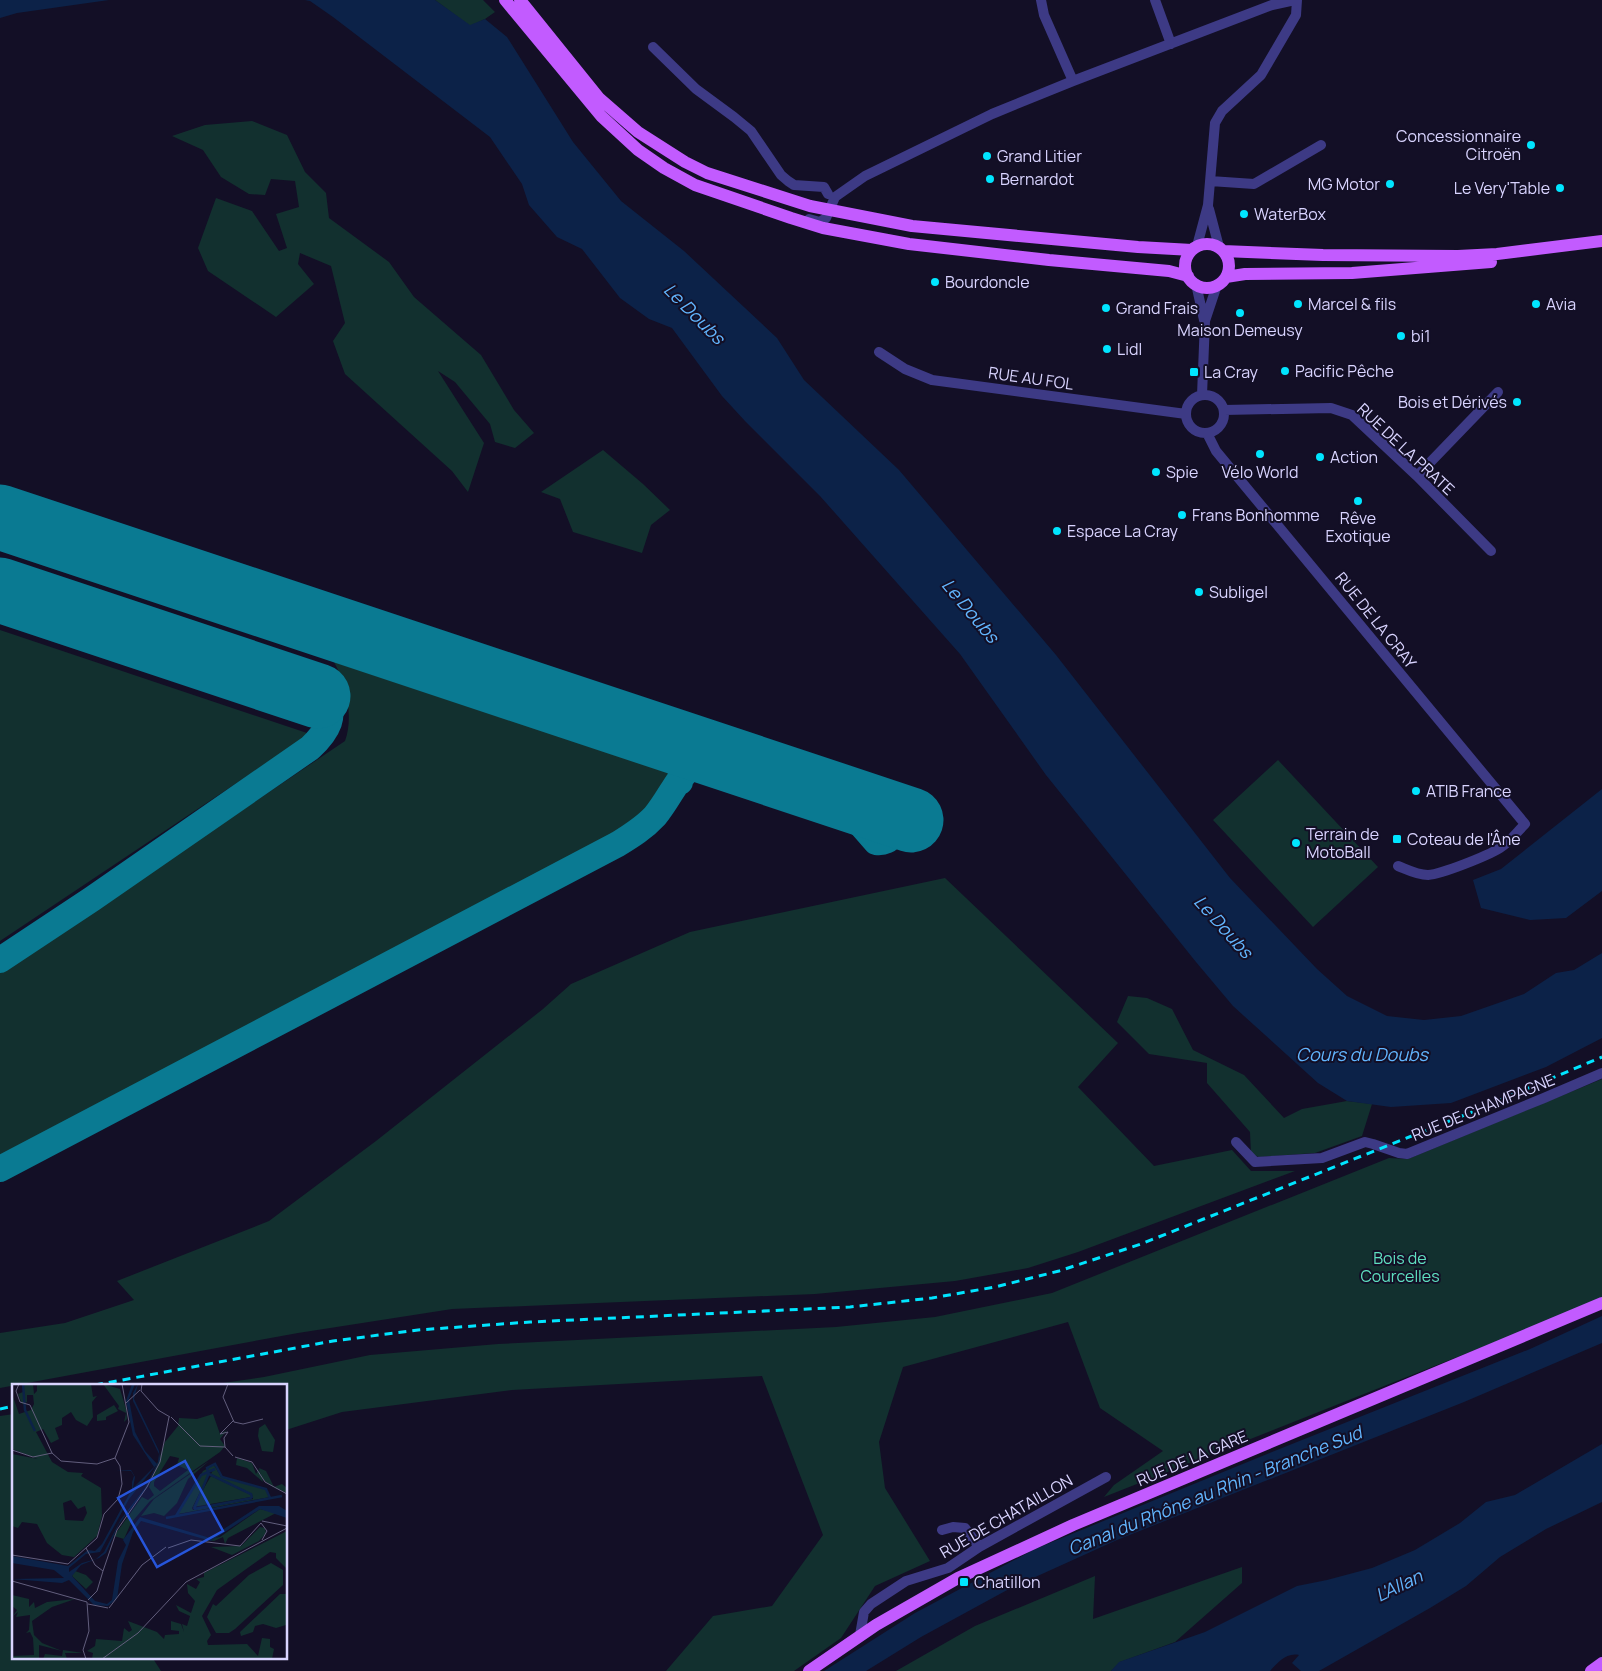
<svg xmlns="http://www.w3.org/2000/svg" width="1602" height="1671" font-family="Manrope,sans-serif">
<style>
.green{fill:#12302f}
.water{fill:#0c2248}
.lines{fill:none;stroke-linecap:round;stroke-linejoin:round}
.taxiway{stroke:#0a7a92;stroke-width:26}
.runway{stroke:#0a7a92;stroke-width:65}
.minor{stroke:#3d3a85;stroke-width:10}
.major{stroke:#c25bff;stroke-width:12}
.rail{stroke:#00e5ff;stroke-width:3;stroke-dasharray:8 6;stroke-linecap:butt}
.poi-dot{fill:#00e5ff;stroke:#130f26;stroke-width:2}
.labels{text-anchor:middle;stroke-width:4;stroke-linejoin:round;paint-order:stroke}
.poi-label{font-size:16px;fill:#d9d4ff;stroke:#130f26;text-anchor:start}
.street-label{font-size:16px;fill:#d9d4ff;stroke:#130f26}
.park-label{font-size:16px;fill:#5fe0c0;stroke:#130f26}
.water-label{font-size:18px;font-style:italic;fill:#62b6ff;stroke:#130f26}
.inset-river{fill:none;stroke:#0c2248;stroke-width:2.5}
.inset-road{fill:none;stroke:#625e7d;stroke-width:1}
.view{fill:#2655da;fill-opacity:0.15;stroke:#2655da;stroke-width:2.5}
.inset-edge{fill:none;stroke:#d9d4ff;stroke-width:2.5}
</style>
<rect width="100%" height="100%" fill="#130f26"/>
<path class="green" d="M435,0H483L495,12L485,19L470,26Z
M252,121L287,135L305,172L326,193L329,218L389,262L414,297L481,355L514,410L534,433L515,448L495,442L490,424L455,382L438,371L484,443L468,492L452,471L345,374L333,341L345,323L331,266L300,253L298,264L314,284L276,317L208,271L198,248L216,198L252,211L279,251L287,248L276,214L299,207L295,181L271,179L265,195L249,194L221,177L203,150L172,136L205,125Z
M603,450L643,484L670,510L651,525L642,553L573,532L560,499L541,492Z
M0,533L651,750C696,778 644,818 617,836L0,1159V973L345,741C354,716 346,684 334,662L0,550Z
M0,630L310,734L0,941Z
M1278,760L1378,867L1313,927L1213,820Z
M945,878L1118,1043L1078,1087L1154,1166L1232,1150L1251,1171H1295L1078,1252L1028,1268L955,1281L815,1294L452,1309L298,1333L0,1388V1333L65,1323L134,1300L117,1281L269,1221L376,1141L543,1009L571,984L690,932Z
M1128,996L1147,998L1172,1009L1193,1050L1244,1075L1284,1118L1302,1109L1347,1101L1372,1104L1362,1136L1315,1153L1259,1157L1251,1154L1250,1132L1207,1083V1063L1149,1054L1117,1022Z
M1602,1079V1298L1533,1327L1104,1497L1114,1485L1163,1451L1100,1408L1068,1322L903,1367L879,1442L885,1488L930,1561L875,1586L841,1638L794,1671H666L713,1616L772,1606L823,1535L762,1376L512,1390L342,1412L286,1430V1385H209L264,1377L370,1355L498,1344L836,1327L935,1317L1052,1293L1389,1158L1408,1159Z
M14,1414V1657H152L161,1671H0V1416Z
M1242,1567V1583L1175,1642L1120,1662L1111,1671H896L975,1626L1095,1576L1093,1619Z"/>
<path class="water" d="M0,0H109L17,13L0,18Z
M305,0H435L470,25L485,19L507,37L573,142L621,201L684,251L777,338L804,380L899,470L1056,655L1230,878L1317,969L1347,996L1387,1016L1424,1020L1461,1016L1524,994L1556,973L1574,970L1602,953V1038L1546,1067L1451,1103L1391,1107L1347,1101L1318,1083L1233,1006L1196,962L1046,775L960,654L820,496L745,421L722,396L672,328L649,319L620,298L582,249L557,237L529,205L522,184L490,137L333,17L310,1Z
M1602,789V891L1566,918L1530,920L1481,908L1473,880L1501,869Z
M1602,1316V1343L1464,1402L1117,1540L1009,1589L921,1637L866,1671H824L915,1613L1035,1549L1272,1452L1530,1349Z
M1602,1444V1502L1546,1529L1500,1557L1466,1586L1430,1608L1319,1671H1301L1292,1663L1299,1655C1287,1652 1277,1663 1270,1671H1111L1119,1662L1205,1632L1297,1586L1327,1580L1372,1568L1415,1550L1460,1523L1486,1502L1515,1495Z"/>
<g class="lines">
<path class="taxiway" d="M663,739C678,750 683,763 680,782
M835,795L876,842C908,846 897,785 865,805
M0,960L92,899L310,748C325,734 343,711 318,696
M0,1169L618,844C631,836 644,828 655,816C678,788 682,756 725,759"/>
<path class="runway" d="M0,517L911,820
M0,590L318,696"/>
<path class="minor" d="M1041,0L1044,15L1073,81
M1155,0L1171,44
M653,47L696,89L734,117L751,131L781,175L788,181L794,185L824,187L828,194
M1210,181L1254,184L1321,145
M1209,209L1219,247
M809,219L820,222L826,218L835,197L865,176L992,114L1073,81L1272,5L1295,0
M1197,246L1208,205L1215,123L1222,111L1261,75L1296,15L1297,0
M1196,284L1204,320
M879,352L905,369L932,380L1186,414
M1186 414a19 19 0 1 1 38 0a19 19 0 1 1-38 0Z
M1202,395L1205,321L1217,285
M1224,410L1331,408L1352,415L1417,476L1491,551
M1207,433L1216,451L1525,824C1517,832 1510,842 1500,848C1487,856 1442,874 1428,875C1417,875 1408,870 1398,866
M1417,476L1498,392
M1236,1142L1255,1162L1322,1158L1365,1142L1373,1144L1399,1153L1407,1154L1544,1098L1602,1073
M942,1530L953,1527L965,1528L979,1547
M860,1635L864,1612L871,1604L906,1581L948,1568L979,1547L1106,1477"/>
<path class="major" d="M505,0L601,116L638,150L664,168L695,185L791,218L823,228L909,244L1049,260L1169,271L1188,276
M520,0L599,98L638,132L685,162L707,173L810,206L912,226L1138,247L1192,250
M1185 266a22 22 0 1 1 44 0a22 22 0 1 1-44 0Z
M1223,251L1323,255L1458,256L1497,254L1602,241
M1226,277L1245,274L1352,273L1491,262
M809,1671L876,1625L958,1578L1073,1525L1602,1303
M1591,1671L1602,1663"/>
<path class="rail" d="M95,1385L333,1341L418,1330L530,1322L850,1307L932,1298L995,1287L1059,1271L1141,1244L1472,1112L1602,1057
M0,1409L14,1406"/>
</g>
<g class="poi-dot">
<circle cx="1531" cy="145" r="5"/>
<circle cx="987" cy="156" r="5"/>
<circle cx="990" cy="179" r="5"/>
<circle cx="1390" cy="184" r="5"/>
<circle cx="1560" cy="188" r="5"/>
<circle cx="1244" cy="214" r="5"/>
<circle cx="935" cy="282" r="5"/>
<circle cx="1298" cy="304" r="5"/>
<circle cx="1536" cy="304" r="5"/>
<circle cx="1106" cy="308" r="5"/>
<circle cx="1240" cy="313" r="5"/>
<circle cx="1401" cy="336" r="5"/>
<circle cx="1107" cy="349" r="5"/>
<circle cx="1285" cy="371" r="5"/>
<rect x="1189" y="367" width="10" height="10" rx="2.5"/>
<circle cx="1517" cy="402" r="5"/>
<circle cx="1260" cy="454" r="5"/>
<circle cx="1320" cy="457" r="5"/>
<circle cx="1156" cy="472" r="5"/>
<circle cx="1358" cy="501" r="5"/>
<circle cx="1182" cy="515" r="5"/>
<circle cx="1057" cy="531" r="5"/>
<circle cx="1199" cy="592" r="5"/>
<circle cx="1416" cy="791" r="5"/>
<rect x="1392" y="834" width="10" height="10" rx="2.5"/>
<circle cx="1296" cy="843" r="5"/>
<rect x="959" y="1577" width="10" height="10" rx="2.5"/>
</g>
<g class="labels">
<g class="poi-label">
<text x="1521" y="142" text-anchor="end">Concessionnaire<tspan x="1521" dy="18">Citroën</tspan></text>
<text x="997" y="162">Grand Litier</text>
<text x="1000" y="185">Bernardot</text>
<text x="1380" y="190" text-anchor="end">MG Motor</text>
<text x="1550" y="194" text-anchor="end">Le Very'Table</text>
<text x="1254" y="220">WaterBox</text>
<text x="945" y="288">Bourdoncle</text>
<text x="1308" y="310">Marcel &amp; fils</text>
<text x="1546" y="310">Avia</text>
<text x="1116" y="314">Grand Frais</text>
<text x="1240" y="336" text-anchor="middle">Maison Demeusy</text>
<text x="1411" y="342">bi1</text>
<text x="1117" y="355">Lidl</text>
<text x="1295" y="377">Pacific Pêche</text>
<text x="1204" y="378">La Cray</text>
<text x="1507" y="408" text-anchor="end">Bois et Dérivés</text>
<text x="1330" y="463">Action</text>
<text x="1166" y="478">Spie</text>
<text x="1260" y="478" text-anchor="middle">Vélo World</text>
<text x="1192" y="521">Frans Bonhomme</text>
<text x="1358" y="524" text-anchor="middle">Rêve<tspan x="1358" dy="18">Exotique</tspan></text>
<text x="1067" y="537">Espace La Cray</text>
<text x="1209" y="598">Subligel</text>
<text x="1426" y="797">ATIB France</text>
<text x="1306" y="840">Terrain de<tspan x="1306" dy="18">MotoBall</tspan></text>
<text x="1407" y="845">Coteau de l'Âne</text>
<text x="974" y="1588">Chatillon</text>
</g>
<g class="street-label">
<text transform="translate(1031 378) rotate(8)" y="6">RUE AU FOL</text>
<text transform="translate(1406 449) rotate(43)" y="6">RUE DE LA PRATE</text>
<text transform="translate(1376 620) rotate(51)" y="6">RUE DE LA CRAY</text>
<text transform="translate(1483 1107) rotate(-22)" y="6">RUE DE CHAMPAGNE</text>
<text transform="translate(1192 1458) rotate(-23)" y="6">RUE DE LA GARE</text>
<text transform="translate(1006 1516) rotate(-30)" y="6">RUE DE CHATAILLON</text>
</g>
<g class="park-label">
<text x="1400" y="1264">Bois de<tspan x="1400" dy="18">Courcelles</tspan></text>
</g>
<g class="water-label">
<text transform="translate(694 314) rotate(45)" y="6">Le Doubs</text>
<text transform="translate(970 611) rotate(50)" y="6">Le Doubs</text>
<text transform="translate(1223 927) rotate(48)" y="6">Le Doubs</text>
<text x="1362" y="1061">Cours du Doubs</text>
<text transform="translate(1215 1491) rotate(-22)" y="6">Canal du Rhône au Rhin - Branche Sud</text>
<text transform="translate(1399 1586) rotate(-26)" y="6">L'Allan</text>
</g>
</g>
<g transform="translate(12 1384)">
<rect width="275" height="275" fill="#130f26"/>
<path d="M7,0H21L22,10L25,7V0H79L81,13L85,12L80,18L81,33L75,42L64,36L59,28L50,34V41L43,44L47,55L39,59L31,45L24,48L40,78L56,88L71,89L69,92L89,104L90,132L85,152L62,173L50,171L35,159L25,140L10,138L6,144L0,142V70L26,75L0,65V10L7,30L19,26L22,20L21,11H15V18L10,20L6,10L11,8V1ZM59,116L66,125L73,122L75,129L71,137L53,136L51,119ZM91,0L108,5L114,25L115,35L112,38L114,29L106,25L107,22ZM102,21L106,27L94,33V36L85,37V31ZM201,30L208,50L215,46L208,55L213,62L208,68L138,117L119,139L112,155L102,152L130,113L136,116L142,111L137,103L153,58L166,42L167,34L185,35ZM158,72L167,74L165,81L176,86L148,107L142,102V98ZM253,40L263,56L261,68L250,67L246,52L247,44ZM225,74L240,79L244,90L247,85L251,98L235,84L224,81ZM197,77L176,95L165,119L152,132L142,129L129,132L142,115ZM202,81L209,93L254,105L258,113L166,130L191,87ZM201,86L199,90L240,110L241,115L181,126L180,124L196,92L194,88ZM247,84L254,87L262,103L270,100L275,104V109L261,103L250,95ZM199,92L239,111V113L181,123ZM248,125L264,129L216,154L213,160L211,153L202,157L191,156L208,153ZM248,143L253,144L254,149L247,157L220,171L199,163L229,162ZM275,147V185L264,174V169L258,168L205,206L190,232L199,251L195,257L196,261L235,260L246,272L250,254L258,255V263L262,265L260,275H80L81,269L75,267L83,262L84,255L110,257L112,244L117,248L120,246L116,237L145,248L152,255L153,251L167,250V247L159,246V237L169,240L172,248L170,240L175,242L178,232L167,227L164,221L179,229L183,217L176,209L175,200L184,205L188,198L184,195L192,193V189ZM259,179L271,186V201L223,245L217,249H204L195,233L201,220L204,222L237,191ZM63,187L74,191L81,198L74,205L60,192ZM275,203L274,241L264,244L251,240L243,242L241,248L229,252L228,248L268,210H274ZM0,211L17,215V223L22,218L23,224L35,218L63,215L40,223L20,237L22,251L30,259L50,267L27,261V275H0V272L22,271L21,254L18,248L14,249L17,246L18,231L4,233L6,228L1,232L5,226L0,222ZM51,266L71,269H53L55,275H31L33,270L50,272Z" fill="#12302f" fill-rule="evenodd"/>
<path d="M120,0H123L117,15L123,48L133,67L145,80L117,115L88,168L74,170L57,184V188L70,179L84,175L92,168L109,135L133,104L146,78L147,70L121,17V9L126,0L122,15L147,67L148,76L133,106L107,140L94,169L87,174L69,181L60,192L83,217L95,220L100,216L106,177L114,161L111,156L128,133L198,154L247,122H267L275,127V134L248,125L199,157L129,137L121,148L110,180L105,215L96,222L82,221L57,196L50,199L0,195L52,194L42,186L0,179V172L56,182L76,166L83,167L90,160L120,105V98L122,92L119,87H104L119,86L123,93L121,104L142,83L121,51L114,17Z" fill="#0c2248"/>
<path class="inset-river" d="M11,0L13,26L23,47M196,88L195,84L203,80L210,93L254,105L258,114M195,89L239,110L240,114M182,125L197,89M182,125L240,114M164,132L189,91L203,85M154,134L270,112"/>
<path class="inset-road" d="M7,0L4,7L8,18L18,21L40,69L49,77L85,80L103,74M130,0L129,7L146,26L158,33M216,0L211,13L222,38L231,40L251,35M114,19L128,6M159,33L188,62L213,63L221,72M213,63L212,54L216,48L208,50L222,36M0,66L21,73L40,69M223,73L240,78L253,98L275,110M250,137L275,142M249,139L255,147L250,156M74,164L83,181L91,187M156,164L179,156L228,162L249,139M0,171L56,180L85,154L92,130L106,115L110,100L108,82L103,74L117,38L110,0M91,187L105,146L135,103L148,78L157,33M0,197L75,218M76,216L85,207L91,187M76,220L96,224M97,224L130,181L154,163M74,275L71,266L77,247L75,218M90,275L126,249L174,198L275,144"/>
<path class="view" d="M173,77L211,147L145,183L106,114Z"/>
<rect width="275" height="275" class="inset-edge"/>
</g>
</svg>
